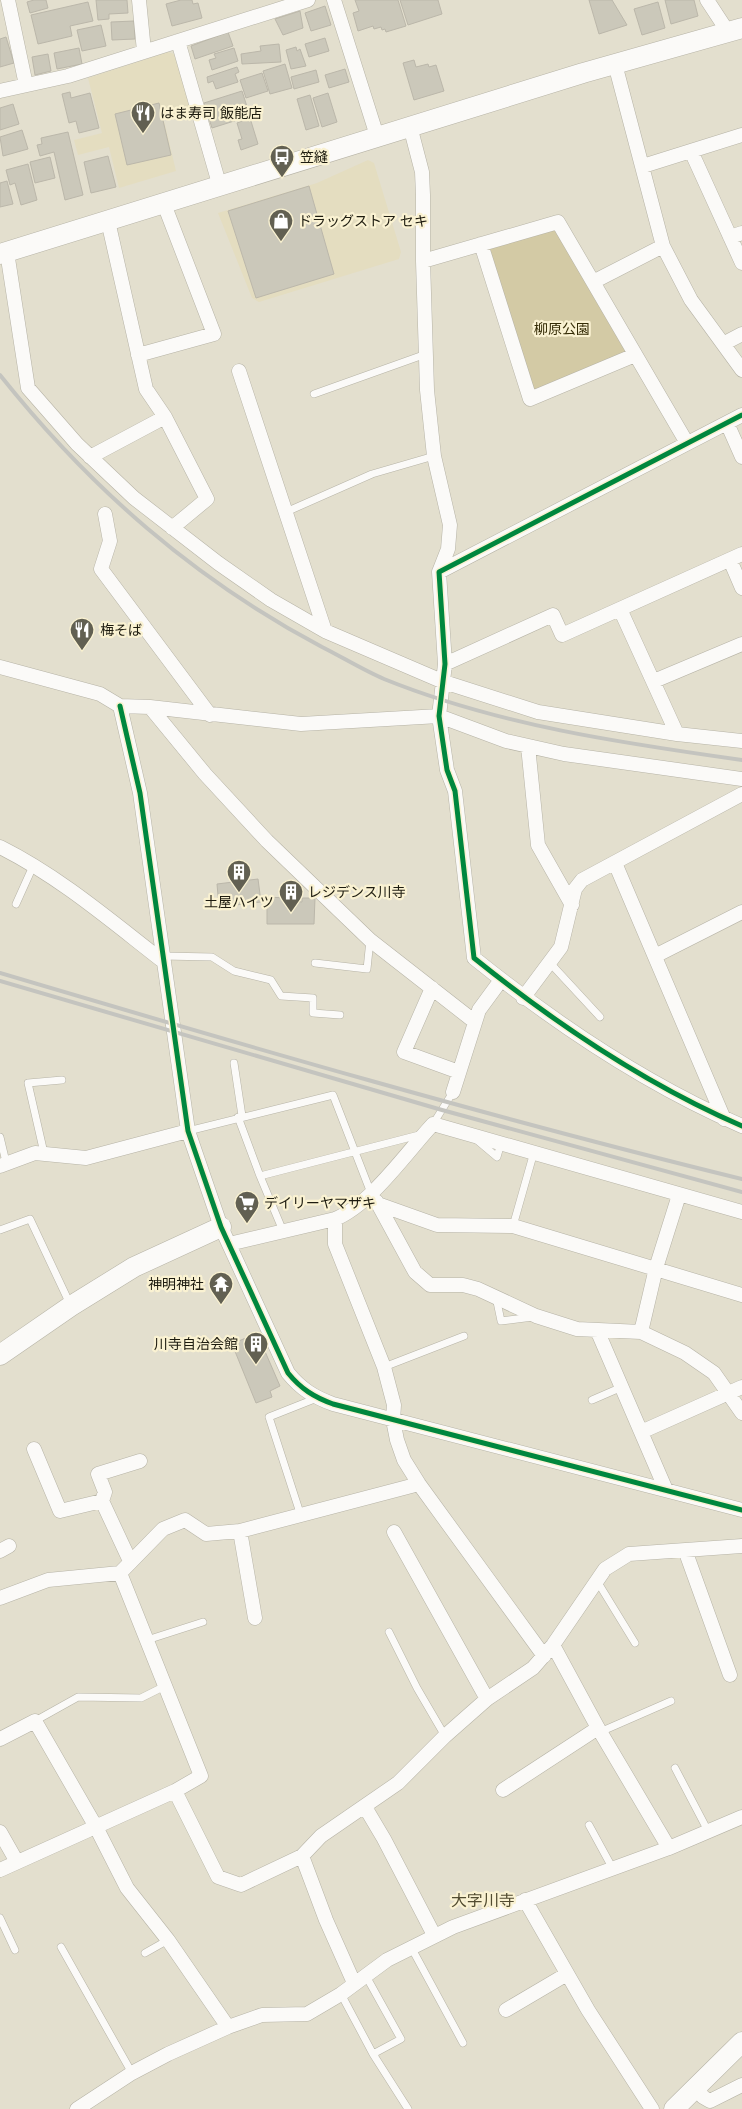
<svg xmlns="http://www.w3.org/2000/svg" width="742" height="2109" font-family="Arial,'Noto Sans JP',sans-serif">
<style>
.built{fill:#e4ddc0}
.green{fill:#d3caa5}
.building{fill:#cbc8ba;stroke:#bbb7aa}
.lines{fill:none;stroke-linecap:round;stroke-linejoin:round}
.lane-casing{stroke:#b6b3a6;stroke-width:8}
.street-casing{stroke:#b6b3a6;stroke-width:15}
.secondary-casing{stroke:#b6b3a6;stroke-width:21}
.lane{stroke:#fbfaf8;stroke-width:7}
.street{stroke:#fbfaf8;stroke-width:14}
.secondary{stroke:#fbfaf8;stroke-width:20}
.rail{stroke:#c4c4bf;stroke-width:4}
.cycleway-casing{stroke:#faf2d2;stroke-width:8}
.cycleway{stroke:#00873e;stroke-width:5}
.labels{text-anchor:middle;stroke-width:4.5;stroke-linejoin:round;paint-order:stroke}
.poi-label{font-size:14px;fill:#1d1b0f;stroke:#faf2d2;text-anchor:start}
.park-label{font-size:14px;fill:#342b05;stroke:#faf2d2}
.quarter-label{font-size:16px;fill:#524c31;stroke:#faf2d2}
</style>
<rect width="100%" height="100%" fill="#e3dfce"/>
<path class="built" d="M168,52L174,54L191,109L163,117L176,171L119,188L109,147L78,155L74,140L102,133L88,78Z
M368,160L374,163L401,252L399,259L259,302L252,298L218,213L317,183Z"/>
<path class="green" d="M558,222L635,355L530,399L481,244Z"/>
<path class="building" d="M34,0H46L48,8L30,13L27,2Z
M96,0H127L128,13L109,14V19L98,20Z
M181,0H192L193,4L198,3L202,18L172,26L166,4Z
M355,0H398L406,26L386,32L385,29L382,30L381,27L374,29L373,26L358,31L353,13L359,11Z
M400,0H438L442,14L408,25Z
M589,0H612L627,25L599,34Z
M665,0H694L698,16L671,24Z
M88,2L93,21L70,26L72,36L38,44L31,15Z
M658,2L665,28L642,35L634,9Z
M325,6L331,25L311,31L305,13Z
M300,11L303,28L283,35L275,19Z
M134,21L135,39L112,40L111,22Z
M101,25L106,46L82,51L77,30Z
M228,32L233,46L195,59L191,46Z
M6,37L14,63L0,67V39Z
M325,38L329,51L309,57L305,44Z
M279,44L281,62L242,64L241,54L261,51L260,46Z
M296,47L297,51L300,49L306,66L291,69L286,50Z
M79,48L82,64L57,69L54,53Z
M234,48L238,61L212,70L209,60L216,58L214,54Z
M48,54L51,71L35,75L32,57Z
M414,60L416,67L428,64L429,67L436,65L444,91L414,100L403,63Z
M285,64L292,88L270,94L263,71Z
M237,67L239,72L235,74L238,82L216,89L213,81L208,83L207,77Z
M345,69L349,82L329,88L325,75Z
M316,70L319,82L294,89L291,77Z
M262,73L268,91L246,98L240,80Z
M242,91L250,116L212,128L204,103Z
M70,92L71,98L90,93L99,128L79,133L76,121L69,123L62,94Z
M328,93L337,122L322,127L313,98Z
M310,95L319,126L306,130L297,99Z
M159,103L171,155L127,165L115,114Z
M13,104L19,124L0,130V108Z
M250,118L258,144L241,150L238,140L242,139L237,123Z
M22,130L28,149L3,156L0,137Z
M68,132L83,195L65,200L54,152L40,156L37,145L42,144L41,138Z
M108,156L116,187L91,193L84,162Z
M50,157L55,178L35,183L30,162Z
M28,164L37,200L21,205L15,183L10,185L6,170Z
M7,181L13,204L0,207V183Z
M309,186L334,274L256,298L228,211Z
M258,879L261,902L219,907L217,884Z
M267,897L286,898V901L302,902V898H315L314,924H267Z
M257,1333L280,1386L270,1391L272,1397L256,1403L232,1344Z"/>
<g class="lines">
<defs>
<path id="lane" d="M314,394L426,354
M286,512L372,474L434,456
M16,904L34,864
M163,956L212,957L234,971L271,980L281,996L313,998V1013L340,1015
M315,963L367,969L370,940
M551,964L600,1017
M234,1063L242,1116
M238,1117L260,1176
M433,1124L453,1092
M188,1131L333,1095L371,1193
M0,1137L6,1162
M478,1141L497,1157L501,1143
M44,1153L28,1083L62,1080
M513,1226L534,1152
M0,1230L30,1219L70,1304
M283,1231L260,1176L419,1135
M496,1297L501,1321L533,1317
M384,1367L464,1336
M592,1400L622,1387
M301,1516L269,1417L317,1398
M597,1581L635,1643
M389,1632L417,1688L445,1736
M147,1640L203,1622
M35,1721L78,1697L141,1698L165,1686
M600,1732L671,1701
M675,1768L708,1831
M589,1825L613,1869
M0,1918L15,1950
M61,1947L132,2073
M411,1947L463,2043
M145,1953L168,1940
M341,1994L373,2054L401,2039L366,1976
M373,2054L408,2109"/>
<path id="street" d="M8,0L26,85
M139,0L144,51
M334,0L377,136
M707,0L728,32
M178,41L220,187
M615,64L663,246L691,300L742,370
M0,91L68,76L308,0
M410,126L422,172L423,195V261L427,390L434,456L450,525L448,549L439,572
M691,151L742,263
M643,166L742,135
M108,221L146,389L165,417L207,499L172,528
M730,237L742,233
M481,244L530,399L635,355
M7,252L28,388L77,444L134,498L218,563L271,600L325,631L444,682L538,712L677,734L742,741
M423,261L558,222L687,443
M593,282L663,246
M723,344L742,334
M138,355L214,334L164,204
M239,371L325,631
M742,415L439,572L445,664L439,716L447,770L455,791L474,958C556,1024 645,1084 742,1126
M727,423L742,457
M90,457L165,417
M105,514L110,541L101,569L210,715
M730,560L742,588
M620,609L677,734
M445,664L553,615L562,635L742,554
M0,667L100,694L120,706L150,707L301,724L439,716L506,741L564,754L742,779
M654,681L742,644
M120,706L140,793L188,1131L221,1227L288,1373C301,1389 314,1397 333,1404L742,1510
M150,707L205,774L267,841L370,940L475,1022
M528,746L538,845L572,905
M0,847C60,877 111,921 164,962
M615,863L724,1119
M655,956L742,912
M432,988L404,1052L459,1072
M523,998L561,947L575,889L582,880L742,794
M453,1092L479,1010L501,980
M0,1166L35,1153L86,1158L188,1131
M376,1201L378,1204L437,1225L513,1226L742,1295
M378,1204L415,1272L430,1285H463L478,1289L536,1316L577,1329L641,1332L685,1353L714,1373L742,1413
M335,1219C370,1205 406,1153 433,1124L742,1212
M229,1244L335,1219V1244L384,1367L394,1405L393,1420L397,1440L404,1460L419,1484L544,1656
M597,1330L666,1490
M641,1332L656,1268L679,1195
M641,1432L742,1387
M34,1449L60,1511L102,1501L130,1561
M102,1501L105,1492L98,1474L140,1461
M240,1531L255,1618
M394,1532L487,1699
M685,1550L730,1675
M0,1551L9,1546
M120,1573L163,1529L185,1520L206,1534L240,1531L419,1484
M0,1598L48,1580L120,1573L201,1776L175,1791L0,1870
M0,1739L35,1721L96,1827L127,1888L168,1940L228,2027
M503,1790L598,1728
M175,1791L218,1877L241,1885L302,1856L321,1836L398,1783L445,1736L487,1699L533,1668L553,1645L605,1569L629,1554L742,1546
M365,1807L384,1839L434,1935
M0,1832L17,1862
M669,1848L742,1817
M302,1856L326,1920L354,1983
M525,1900L588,2010L652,2109
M506,2010L567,1974
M696,2086L703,2097L710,2101L742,2085
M77,2109L132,2073L168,2054L228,2027L262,2015L307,2014L341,1994L387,1960L453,1927L669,1848L598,1728L553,1645"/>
<path id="secondary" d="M0,254L583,73L742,28
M0,1355L71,1306L134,1267L221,1227
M674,2109L742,2042"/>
</defs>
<use href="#lane" class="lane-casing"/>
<use href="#street" class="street-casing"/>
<use href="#secondary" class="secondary-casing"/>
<use href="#lane" class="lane"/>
<use href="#street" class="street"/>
<use href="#secondary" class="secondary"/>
<path class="rail" d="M0,375C91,489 194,579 322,647C342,657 363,670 384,679C498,725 621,743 742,760
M0,973C246,1046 493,1118 742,1179
M0,981L442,1110L742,1192"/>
<defs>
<path id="cycleway" d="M742,415L439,572L445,664L439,716L447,770L455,791L474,958C556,1024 645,1084 742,1126
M120,706L140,793L188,1131L221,1227L288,1373C301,1389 314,1397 333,1404L742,1510"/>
</defs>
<use href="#cycleway" class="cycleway-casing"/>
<use href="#cycleway" class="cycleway"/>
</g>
<defs>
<symbol id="restaurant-pin" viewBox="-11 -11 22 30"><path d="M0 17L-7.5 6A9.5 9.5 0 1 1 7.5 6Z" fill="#626052" stroke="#faf2d2"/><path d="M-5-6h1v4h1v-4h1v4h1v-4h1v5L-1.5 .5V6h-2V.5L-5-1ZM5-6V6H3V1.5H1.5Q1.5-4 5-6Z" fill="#fff"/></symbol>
<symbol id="bus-pin" viewBox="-11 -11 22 30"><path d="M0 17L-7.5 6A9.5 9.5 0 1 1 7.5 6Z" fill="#626052" stroke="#faf2d2"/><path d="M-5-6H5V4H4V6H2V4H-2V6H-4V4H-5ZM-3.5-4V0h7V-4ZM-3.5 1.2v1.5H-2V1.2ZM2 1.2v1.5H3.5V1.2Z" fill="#fff"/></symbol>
<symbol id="shop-pin" viewBox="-11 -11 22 30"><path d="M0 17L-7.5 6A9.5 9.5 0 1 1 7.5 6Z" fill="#626052" stroke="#faf2d2"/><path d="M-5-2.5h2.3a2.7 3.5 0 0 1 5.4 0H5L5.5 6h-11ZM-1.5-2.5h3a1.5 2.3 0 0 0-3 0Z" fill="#fff"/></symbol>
<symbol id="building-pin" viewBox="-11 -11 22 30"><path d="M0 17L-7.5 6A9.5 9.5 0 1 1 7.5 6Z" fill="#626052" stroke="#faf2d2"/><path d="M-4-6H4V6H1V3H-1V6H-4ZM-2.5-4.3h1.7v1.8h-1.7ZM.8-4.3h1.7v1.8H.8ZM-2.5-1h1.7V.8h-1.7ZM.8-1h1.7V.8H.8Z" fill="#fff"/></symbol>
<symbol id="supermarket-pin" viewBox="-11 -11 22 30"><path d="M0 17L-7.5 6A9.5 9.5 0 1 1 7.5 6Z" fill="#626052" stroke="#faf2d2"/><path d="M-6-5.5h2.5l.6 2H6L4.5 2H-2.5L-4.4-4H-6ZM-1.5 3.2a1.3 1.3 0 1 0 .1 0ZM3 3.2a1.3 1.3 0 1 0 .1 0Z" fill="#fff"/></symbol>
<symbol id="temple-pin" viewBox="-11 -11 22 30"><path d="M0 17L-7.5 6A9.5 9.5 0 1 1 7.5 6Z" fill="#626052" stroke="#faf2d2"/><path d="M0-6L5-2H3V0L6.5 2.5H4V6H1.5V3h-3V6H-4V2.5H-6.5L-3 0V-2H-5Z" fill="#fff"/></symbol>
</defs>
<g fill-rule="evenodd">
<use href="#restaurant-pin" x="129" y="99" width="28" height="38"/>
<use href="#bus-pin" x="268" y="143" width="28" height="38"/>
<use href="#shop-pin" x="267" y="207" width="28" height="38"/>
<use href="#restaurant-pin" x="68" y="616" width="28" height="38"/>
<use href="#building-pin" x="225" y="858" width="28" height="38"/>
<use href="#building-pin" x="277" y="878" width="28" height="38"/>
<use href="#supermarket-pin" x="233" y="1189" width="28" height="38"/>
<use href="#temple-pin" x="207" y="1270" width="28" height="38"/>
<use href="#building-pin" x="242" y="1330" width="28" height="38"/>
</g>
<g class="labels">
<g class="poi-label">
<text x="160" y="118">はま寿司 飯能店</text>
<text x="300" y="162">笠縫</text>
<text x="298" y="226">ドラッグストア セキ</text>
<text x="100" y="635">梅そば</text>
<text x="308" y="897">レジデンス川寺</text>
<text x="239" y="907" text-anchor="middle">土屋ハイツ</text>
<text x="264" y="1208">デイリーヤマザキ</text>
<text x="204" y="1289" text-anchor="end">神明神社</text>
<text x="238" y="1349" text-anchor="end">川寺自治会館</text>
</g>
<g class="park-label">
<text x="562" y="334">柳原公園</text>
</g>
<g class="quarter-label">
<text x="483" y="1906">大字川寺</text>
</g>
</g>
</svg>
